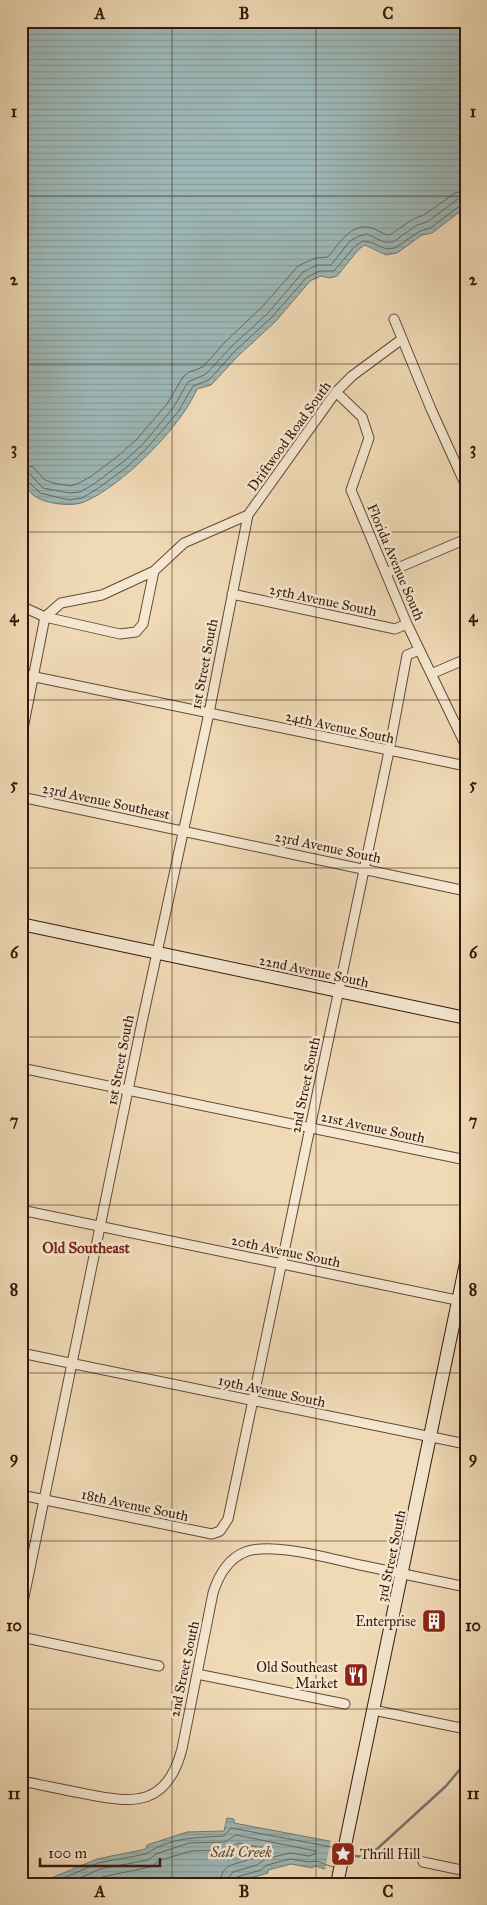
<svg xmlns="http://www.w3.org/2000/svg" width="487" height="1905" font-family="'IM FELL Great Primer',serif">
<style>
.water{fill:url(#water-rules);stroke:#737872}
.pier{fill:#f0dab6}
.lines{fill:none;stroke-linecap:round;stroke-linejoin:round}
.shore{stroke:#686861;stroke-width:1}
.stream{stroke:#737872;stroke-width:2.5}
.street-casing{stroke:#634836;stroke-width:11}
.secondary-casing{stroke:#34180b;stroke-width:14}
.street{stroke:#f5e7d0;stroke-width:9}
.secondary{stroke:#f5e7d0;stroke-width:12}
.grid{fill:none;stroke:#34180b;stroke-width:1;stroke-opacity:0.55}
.labels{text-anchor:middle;stroke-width:5;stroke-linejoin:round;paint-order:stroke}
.street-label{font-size:14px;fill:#34180b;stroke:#f5e7d0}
.poi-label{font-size:14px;fill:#34180b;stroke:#f5e7d0;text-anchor:end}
.neighbourhood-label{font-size:15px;font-weight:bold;fill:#7a1f14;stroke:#f5e7d0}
.water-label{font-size:15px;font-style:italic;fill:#54483f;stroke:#f5e7d0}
.neatline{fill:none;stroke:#34180b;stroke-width:2}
.grid-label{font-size:16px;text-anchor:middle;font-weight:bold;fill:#34180b}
</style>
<defs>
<pattern id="water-rules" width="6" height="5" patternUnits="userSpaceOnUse" patternTransform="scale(1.25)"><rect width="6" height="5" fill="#9db8b7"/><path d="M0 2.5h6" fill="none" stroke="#889d9c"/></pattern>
</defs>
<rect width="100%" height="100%" fill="#f0dab6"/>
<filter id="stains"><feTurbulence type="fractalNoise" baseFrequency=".004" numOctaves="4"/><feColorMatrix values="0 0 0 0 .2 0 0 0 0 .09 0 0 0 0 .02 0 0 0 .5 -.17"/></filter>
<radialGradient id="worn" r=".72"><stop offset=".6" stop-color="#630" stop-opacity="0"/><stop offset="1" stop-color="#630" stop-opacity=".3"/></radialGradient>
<path class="water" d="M21,21H466V207L432,233L422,235L397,253L386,255L365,245L359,249L337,276L330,278L321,276L310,281L276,321L239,355L211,385L197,389C181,427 122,486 84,502C72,507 47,504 36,497C29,493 25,486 21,479Z
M227,1818L234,1819V1823L345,1844L339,1873L315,1866L312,1868L291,1864L268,1870V1873L230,1884H37L97,1859L146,1849L147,1845L187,1832L224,1831Z"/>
<path class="pier" d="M331,1839L347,1842L342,1873L325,1870Z"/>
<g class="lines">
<path class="shore" d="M21,464L33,467L45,480L53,483L70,486L77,484L90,477L118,456L137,439L167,404L183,377L189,372L203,367L225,342L262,307L298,266L315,258L328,257C339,244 351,222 372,228C378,230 384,235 390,235L413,219L424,215L455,193L466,190
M21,471L30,474L43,488L69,493L80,492L94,484L123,462L143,444L173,408L188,382L206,374L231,347L268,313L303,272L317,265H331L350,241L359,236L367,234L384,242H393L417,225L427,222L458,199L466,198
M21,478L26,479L40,493L69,500L82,498L97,489L127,467L147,448L178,412L193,386L209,380L235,351L272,317L307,277L320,271H334L355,246L363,241L373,243L386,249L395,248L420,231L430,228L461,205L466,204
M50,1884L98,1863L146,1854C171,1837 195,1838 224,1836L231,1828L337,1848
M66,1884L100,1869L148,1860L156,1854L189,1843L225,1842L236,1835L316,1851L315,1854L309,1856L290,1853L265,1859L257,1865L233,1872L229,1877L227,1884
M85,1884L102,1877L150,1867L161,1860L191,1851L226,1850L239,1843L262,1848V1851C259,1853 256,1857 252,1858C237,1866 221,1861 220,1884
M234,1884V1880L237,1877L261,1870L267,1865L290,1859L310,1862L316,1861L333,1867"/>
<path class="stream" d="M348,1855L363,1857L377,1849L446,1786L466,1762"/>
<defs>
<path id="street" d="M394,319L431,409L466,486
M336,392L362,417L369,438L351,490L407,624L466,746
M386,573L466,539
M232,594L395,629L407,624
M21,606L45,617L120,634L136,632L143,624L154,571
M45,617L61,603L102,595L154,571L184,543L248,515L336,392L352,376L402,339
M21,674L466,766
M431,674L466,659
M21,739L45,617
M21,797L466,891
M21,1068L466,1160
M21,1210L466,1302
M21,1353L466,1444
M21,1495L212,1534L220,1531L228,1519L389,751L407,655L419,650
M21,1612L142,1022L209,713L248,515
M21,1637L159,1666
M197,1674L345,1704
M373,1710L466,1729
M21,1781C43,1785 64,1790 86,1794C135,1804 167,1806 182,1749L213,1593C218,1577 228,1559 245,1552C273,1541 334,1560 365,1566C398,1573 432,1580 466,1587
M423,1862L466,1871"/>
<path id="secondary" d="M21,924L466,1018
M337,1884L466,1263"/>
</defs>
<use href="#street" class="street-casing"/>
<use href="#secondary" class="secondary-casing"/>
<use href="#street" class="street"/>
<use href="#secondary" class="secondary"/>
</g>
<path class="grid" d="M172,21V1884M316,21V1884M21,196H466M21,364H466M21,532H466M21,700H466M21,868H466M21,1037H466M21,1205H466M21,1373H466M21,1541H466M21,1709H466"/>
<defs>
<symbol id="building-square" viewBox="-11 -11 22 22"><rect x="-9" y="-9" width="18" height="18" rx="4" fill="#8f2418" stroke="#f5e7d0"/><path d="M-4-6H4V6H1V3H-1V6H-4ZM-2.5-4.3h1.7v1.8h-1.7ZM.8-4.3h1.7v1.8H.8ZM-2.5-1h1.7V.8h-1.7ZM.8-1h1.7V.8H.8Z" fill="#fff"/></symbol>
<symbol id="restaurant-square" viewBox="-11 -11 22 22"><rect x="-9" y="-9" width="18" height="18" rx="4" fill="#8f2418" stroke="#f5e7d0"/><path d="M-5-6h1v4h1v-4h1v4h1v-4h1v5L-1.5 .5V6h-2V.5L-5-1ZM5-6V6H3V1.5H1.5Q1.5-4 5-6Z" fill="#fff"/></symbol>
<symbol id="sight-square" viewBox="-11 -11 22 22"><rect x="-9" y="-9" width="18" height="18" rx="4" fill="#8f2418" stroke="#f5e7d0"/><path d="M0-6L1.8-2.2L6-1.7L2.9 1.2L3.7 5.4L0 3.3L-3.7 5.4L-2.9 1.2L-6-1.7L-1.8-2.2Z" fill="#fff"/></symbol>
</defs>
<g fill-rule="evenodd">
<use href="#building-square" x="420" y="1607" width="28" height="28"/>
<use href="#restaurant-square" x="342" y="1661" width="28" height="28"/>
<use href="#sight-square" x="329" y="1840" width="28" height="28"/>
</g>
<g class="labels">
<g class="street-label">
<text transform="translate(289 436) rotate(-54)" y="5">Driftwood Road South</text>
<text transform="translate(396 562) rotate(67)" y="5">Florida Avenue South</text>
<text transform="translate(323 600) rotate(12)" y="5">25th Avenue South</text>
<text transform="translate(204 664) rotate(-79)" y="5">1st Street South</text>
<text transform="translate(340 727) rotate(12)" y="5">24th Avenue South</text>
<text transform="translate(106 801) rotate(12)" y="5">23rd Avenue Southeast</text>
<text transform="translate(328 847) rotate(12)" y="5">23rd Avenue South</text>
<text transform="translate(314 971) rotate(12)" y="5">22nd Avenue South</text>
<text transform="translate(120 1060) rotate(-79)" y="5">1st Street South</text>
<text transform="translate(305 1085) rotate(-78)" y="5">2nd Street South</text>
<text transform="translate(373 1127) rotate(12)" y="5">21st Avenue South</text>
<text transform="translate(286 1251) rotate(12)" y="5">20th Avenue South</text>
<text transform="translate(272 1391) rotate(12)" y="5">19th Avenue South</text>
<text transform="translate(135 1505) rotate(12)" y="5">18th Avenue South</text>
<text transform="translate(391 1556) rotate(-78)" y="5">3rd Street South</text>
<text transform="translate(184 1669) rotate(-78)" y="5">2nd Street South</text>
</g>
<g class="poi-label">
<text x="416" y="1626">Enterprise</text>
<text x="338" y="1672">Old Southeast<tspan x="338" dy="16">Market</tspan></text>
<text x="360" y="1859" text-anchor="start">Thrill Hill</text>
</g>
<g class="neighbourhood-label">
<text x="86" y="1253">Old Southeast</text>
</g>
<g class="water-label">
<text x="241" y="1857">Salt Creek</text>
</g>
</g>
<rect width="487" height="1905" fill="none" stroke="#f0dab6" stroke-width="55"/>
<path d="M40 1858v8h120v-8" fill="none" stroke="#34180b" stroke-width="2.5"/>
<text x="48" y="1858" font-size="15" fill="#34180b" stroke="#f5e7d0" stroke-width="4" paint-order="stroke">100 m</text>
<rect x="28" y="28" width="432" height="1850" class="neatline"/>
<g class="grid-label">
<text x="100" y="19">A</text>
<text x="244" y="19">B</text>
<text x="388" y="19">C</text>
<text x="14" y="117">1</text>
<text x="473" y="117">1</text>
<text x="14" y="285">2</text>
<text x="473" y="285">2</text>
<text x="14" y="454">3</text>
<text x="473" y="454">3</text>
<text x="14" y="622">4</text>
<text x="473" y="622">4</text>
<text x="14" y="790">5</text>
<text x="473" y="790">5</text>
<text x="14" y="958">6</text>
<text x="473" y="958">6</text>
<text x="14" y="1126">7</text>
<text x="473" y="1126">7</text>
<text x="14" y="1295">8</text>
<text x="473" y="1295">8</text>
<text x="14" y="1463">9</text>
<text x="473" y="1463">9</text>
<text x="14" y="1631">10</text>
<text x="473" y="1631">10</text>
<text x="14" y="1799">11</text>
<text x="473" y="1799">11</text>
<text x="100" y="1897">A</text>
<text x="244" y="1897">B</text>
<text x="388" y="1897">C</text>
</g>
<rect width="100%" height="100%" filter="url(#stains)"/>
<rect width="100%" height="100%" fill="url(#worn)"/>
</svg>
